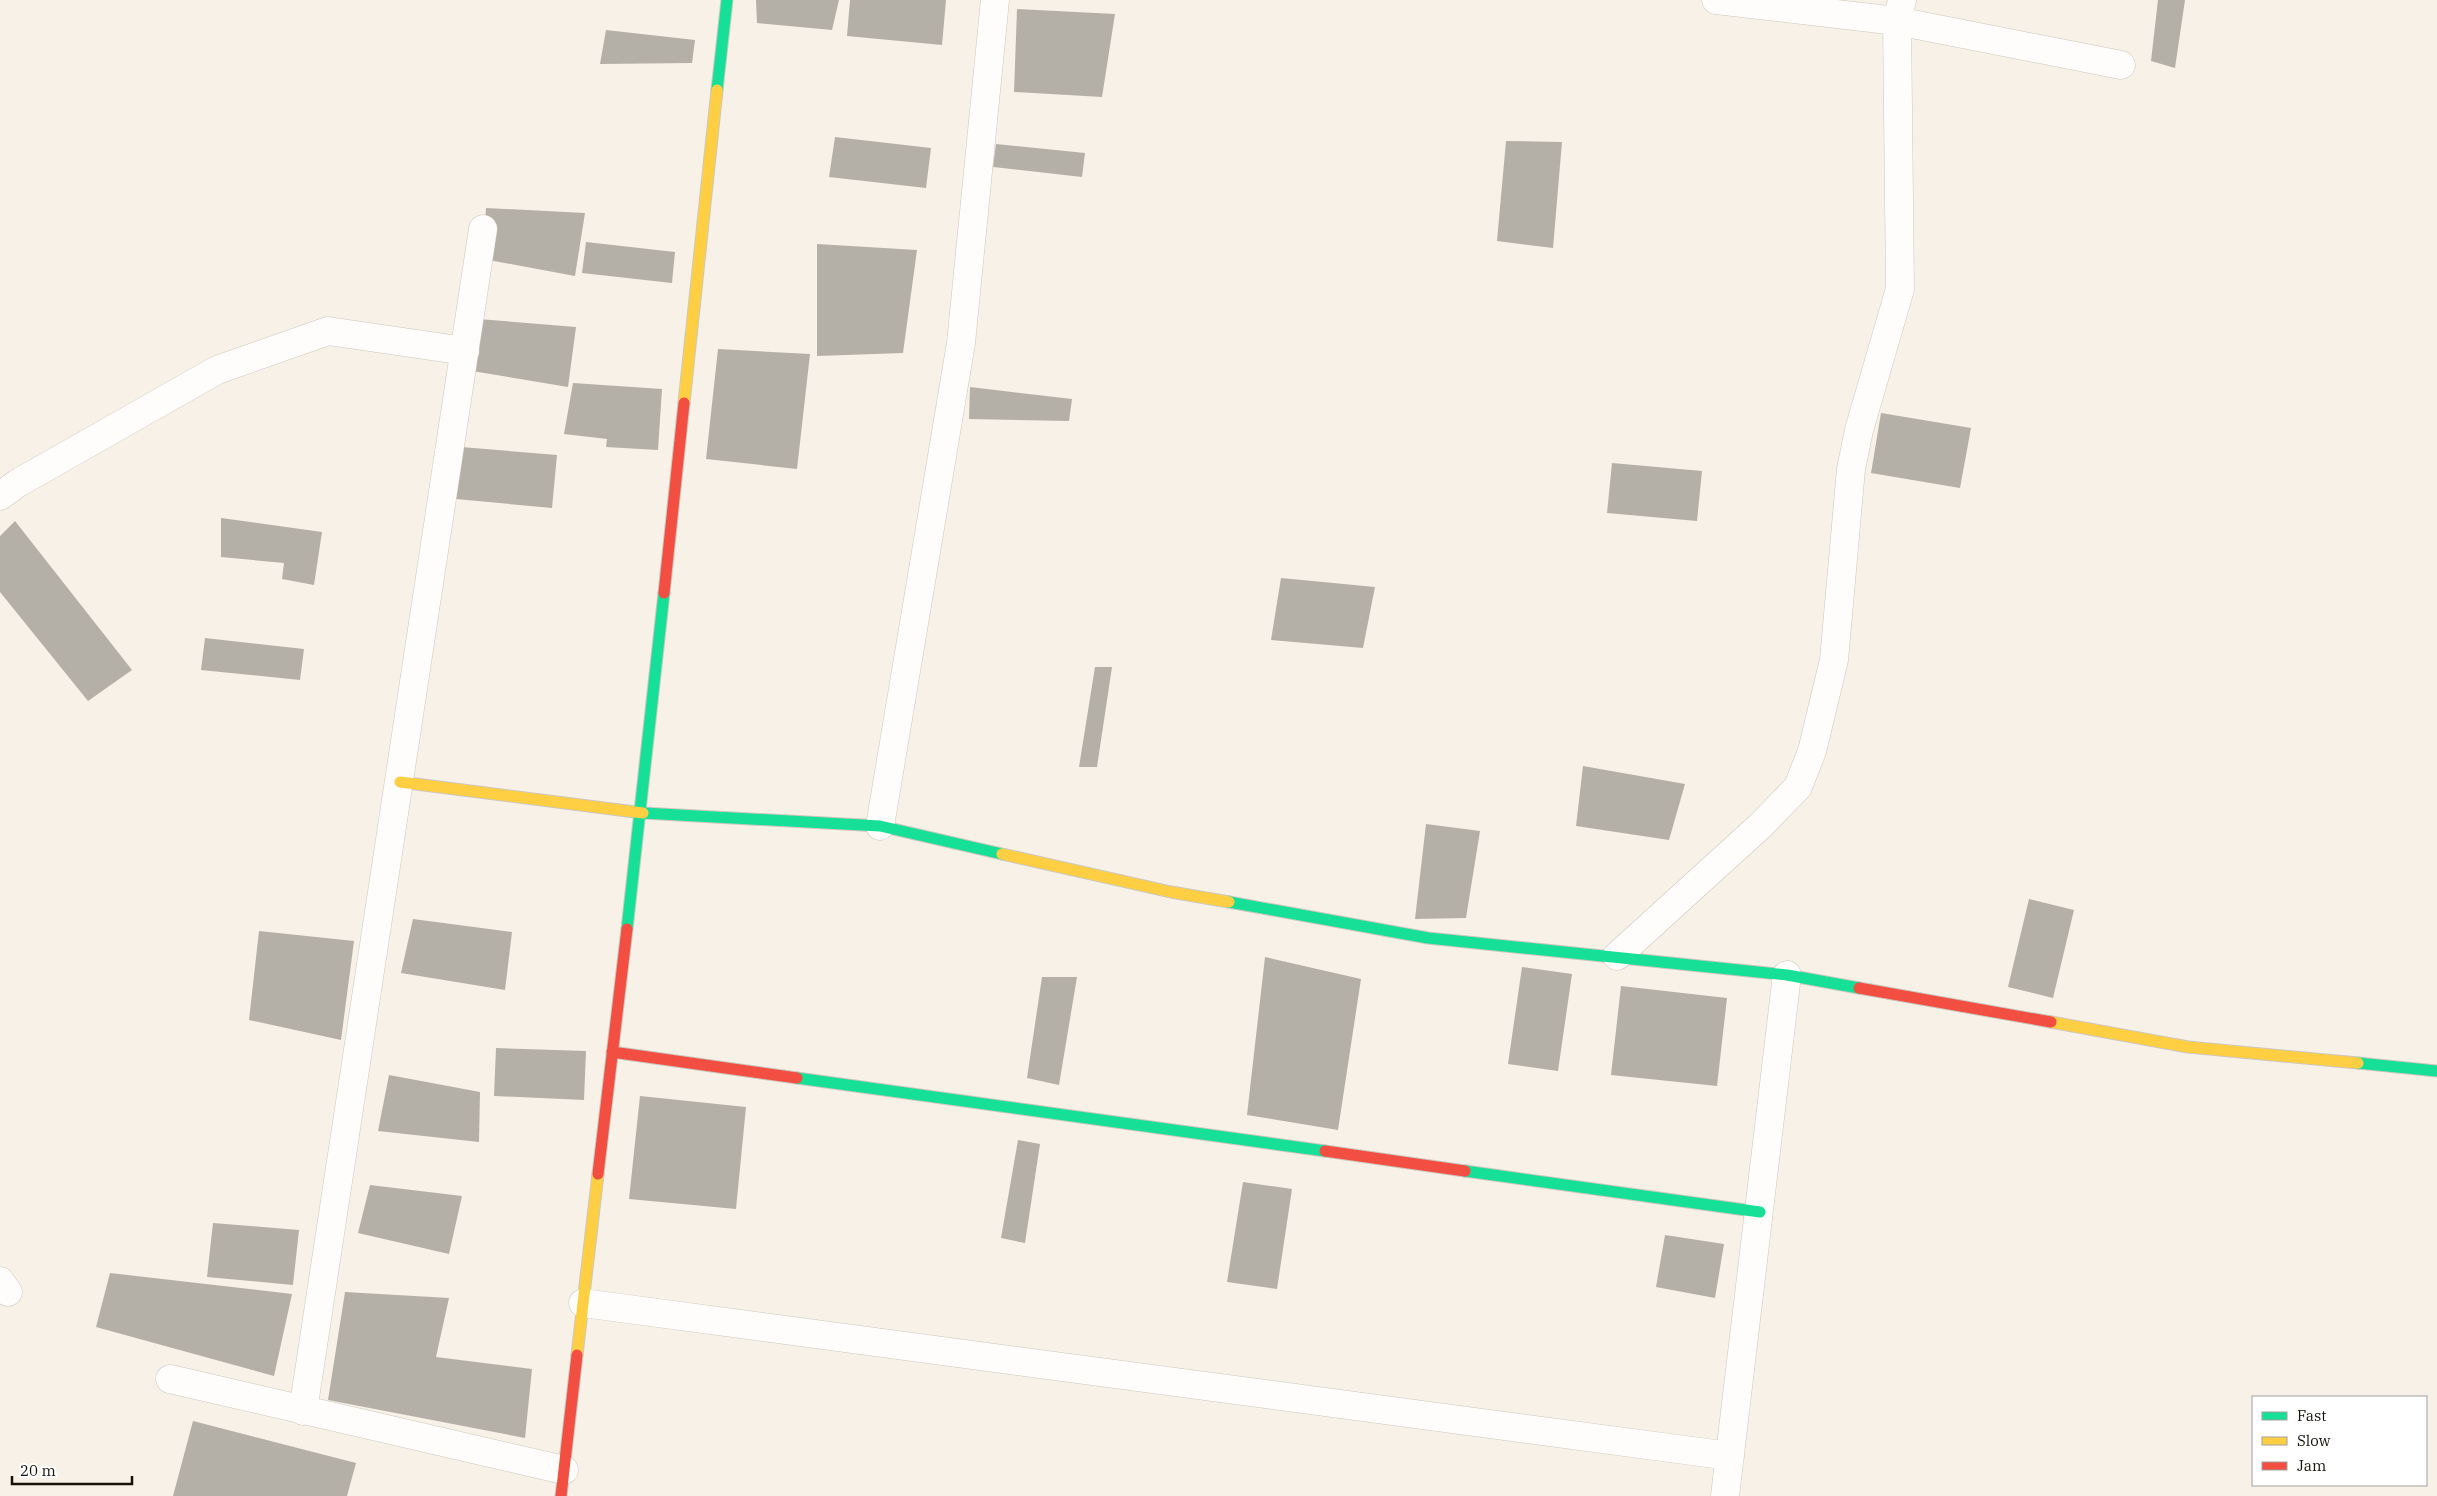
<svg xmlns="http://www.w3.org/2000/svg" width="2437" height="1496" font-family="'IBM Plex Serif',serif">
<style>
.building{fill:#b5b0a7}
.lines{fill:none;stroke-linecap:round;stroke-linejoin:round}
.street-casing{stroke:#ccc7be;stroke-width:29}
.fast-casing{stroke:#ccc7be;stroke-width:13}
.slow-casing{stroke:#ccc7be;stroke-width:13}
.jam-casing{stroke:#ccc7be;stroke-width:13}
.street{stroke:#fefdfb;stroke-width:28}
.fast{stroke:#16e098;stroke-width:11}
.slow{stroke:#ffcf43;stroke-width:11}
.jam{stroke:#f24e42;stroke-width:11}
</style>
<rect width="100%" height="100%" fill="#f7f1e7"/>
<path class="building" d="M756,0H839L832,30L757,23Z
M850,0H946L942,45L847,36Z
M2158,0H2185L2175,68L2151,61Z
M1017,9L1115,14L1102,97L1014,92Z
M606,30L695,40L692,63L600,64Z
M835,137L931,148L926,188L829,177Z
M1506,141L1562,142L1553,248L1497,241Z
M996,144L1085,153L1082,177L993,167Z
M486,208L585,213L575,276L483,259Z
M586,242L675,252L672,283L582,273Z
M817,244L917,250L903,353L817,356Z
M478,319L576,327L568,387L472,371Z
M718,349L810,354L797,469L706,459Z
M573,383L662,389L658,450L606,447L607,439L564,434Z
M970,387L1072,399L1069,421L969,419Z
M1881,413L1971,428L1960,488L1871,473Z
M461,447L557,455L552,508L456,499Z
M1612,463L1702,471L1697,521L1607,513Z
M221,518L322,532L314,585L282,579L284,563L221,557Z
M15,521L132,670L88,701L0,592V536Z
M1281,578L1375,587L1363,648L1271,640Z
M205,638L304,649L300,680L201,670Z
M1095,667H1112L1097,767H1079Z
M1583,766L1685,784L1669,840L1576,826Z
M1426,824L1480,831L1466,918L1415,919Z
M2029,899L2074,910L2053,998L2008,987Z
M413,919L512,932L505,990L401,973Z
M259,931L354,941L341,1040L249,1020Z
M1265,957L1361,979L1338,1130L1247,1115Z
M1522,967L1572,974L1558,1071L1508,1064Z
M1042,977H1077L1059,1085L1027,1078Z
M1621,986L1727,998L1717,1086L1611,1075Z
M496,1048L586,1051L584,1100L494,1096Z
M389,1075L480,1092L479,1142L378,1131Z
M640,1096L746,1107L736,1209L629,1199Z
M1018,1140L1040,1144L1025,1243L1001,1238Z
M1243,1182L1292,1189L1277,1289L1227,1282Z
M370,1185L462,1196L449,1254L358,1233Z
M213,1223L299,1230L293,1285L207,1277Z
M1665,1235L1724,1244L1715,1298L1656,1287Z
M110,1273L292,1294L274,1376L96,1327Z
M345,1292L449,1298L436,1357L532,1369L525,1438L328,1400Z
M193,1421L356,1463L347,1496H173Z"/>
<g class="lines">
<defs>
<path id="street" d="M1716,0L1897,21L2121,65
M0,496L18,483L217,370L328,331L465,351
M880,826L961,343L995,0
M1617,956L1760,826L1798,787L1812,751L1834,660L1851,469L1859,430L1900,289L1897,21L1902,0
M0,1281L8,1292
M583,1303L1730,1456
M170,1379L564,1470
M303,1411L483,229
M1725,1496L1787,975"/>
<path id="fast" d="M717,90L727,0
M643,813L880,826L1002,854
M1229,902L1428,938L1787,975L1859,988
M627,929L664,593
M2358,1063L2437,1071
M797,1078L1325,1151
M1465,1171L1760,1212"/>
<path id="slow" d="M684,403L717,90
M400,782L643,813
M1002,854L1171,892L1229,902
M2051,1022L2188,1047L2358,1063
M577,1355L598,1174"/>
<path id="jam" d="M664,593L684,403
M1859,988L2051,1022
M612,1052L797,1078
M1325,1151L1465,1171
M598,1174L627,929
M561,1496L577,1355"/>
</defs>
<use href="#street" class="street-casing"/>
<use href="#fast" class="fast-casing"/>
<use href="#slow" class="slow-casing"/>
<use href="#jam" class="jam-casing"/>
<use href="#street" class="street"/>
<use href="#fast" class="fast"/>
<use href="#slow" class="slow"/>
<use href="#jam" class="jam"/>
</g>
<rect x="2252" y="1396" width="175" height="90" fill="#ffffff" stroke="#a2a19d"/>
<rect x="2262" y="1412" width="25" height="8" fill="#16e098" stroke="#a2a19d"/>
<text x="2297" y="1421" font-size="15" fill="#17130b">Fast</text>
<rect x="2262" y="1437" width="25" height="8" fill="#ffcf43" stroke="#a2a19d"/>
<text x="2297" y="1446" font-size="15" fill="#17130b">Slow</text>
<rect x="2262" y="1462" width="25" height="8" fill="#f24e42" stroke="#a2a19d"/>
<text x="2297" y="1471" font-size="15" fill="#17130b">Jam</text>
<path d="M12 1476v8h120v-8" fill="none" stroke="#17130b" stroke-width="2.5"/>
<text x="20" y="1476" font-size="15" fill="#17130b" stroke="#ffffff" stroke-width="4" paint-order="stroke">20 m</text>
</svg>
